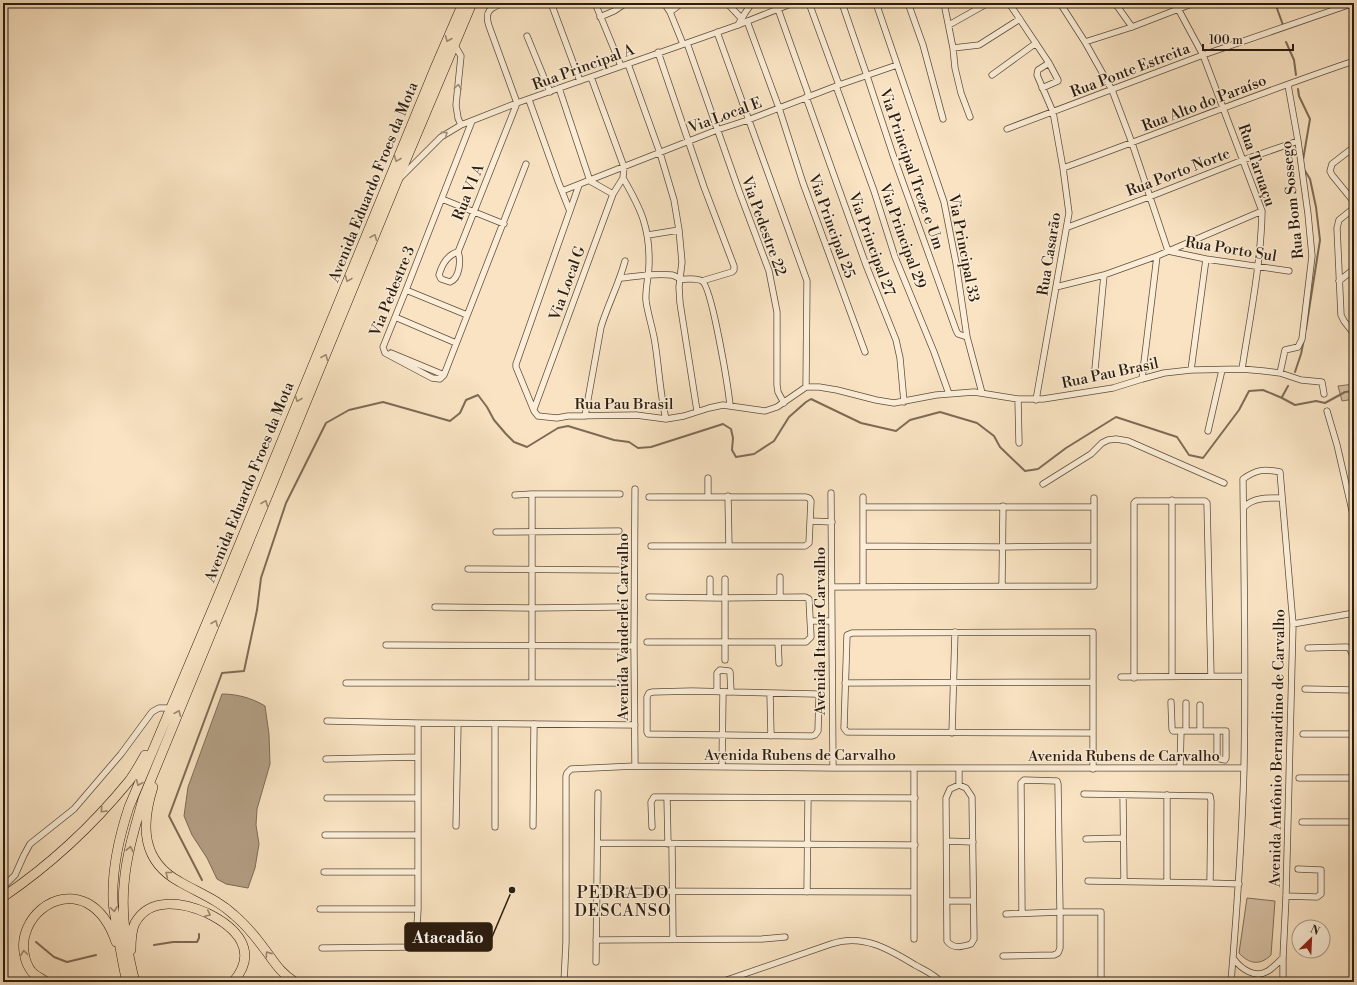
<svg xmlns="http://www.w3.org/2000/svg" width="1357" height="985" font-family="'Libre Bodoni',serif">
<style>
.green{fill:#d6c1a4;stroke:#806e5a}
.water{fill:#b39f85;stroke:#7d6b56}
.lines{fill:none;stroke-linecap:round;stroke-linejoin:round}
.stream{stroke:#7d6b56;stroke-width:2}
.minor-casing{stroke:#5e4e3c;stroke-width:7}
.trunk-casing{stroke:#2b1c0f;stroke-width:10}
.minor{stroke:#fbedd7;stroke-width:5.5}
.trunk{stroke:#f9e3c2;stroke-width:9}
.oneway{stroke:#9c8971}
.oneway2{stroke:#9d8f7d}
.labels{text-anchor:middle;stroke-width:3;stroke-linejoin:round;paint-order:stroke}
.street-label{font-size:15px;fill:#2b1c0f;stroke:#fbedd7}
.neighbourhood-label{font-size:16px;letter-spacing:1px;fill:#2b1c0f;stroke:#fbedd7}
.leader{fill:none;stroke:#2b1c0f;stroke-width:1.5}
.callout-dot{fill:#2b1c0f;stroke:#fbedd7;stroke-width:1.5}
.callout{fill:#2b1c0f;stroke:#2b1c0f;stroke-width:1.5}
.callout-label{font-size:16px;text-anchor:middle;font-weight:bold;fill:#fff}
</style>
<rect width="100%" height="100%" fill="#f9e3c2"/>
<filter id="stains"><feTurbulence type="fractalNoise" baseFrequency=".005" numOctaves="4"/><feColorMatrix values="0 0 0 0 .2 0 0 0 0 .09 0 0 0 0 .02 0 0 0 .5 -.17"/></filter>
<radialGradient id="worn" r=".72"><stop offset=".6" stop-color="#630" stop-opacity="0"/><stop offset="1" stop-color="#630" stop-opacity=".3"/></radialGradient>
<path class="green" d="M1354,384V399L1342,401L1338,386Z
M1247,898L1275,901L1271,955C1260,966 1249,964 1239,953Z"/>
<path class="water" d="M222,694C237,694 252,698 265,706L269,734L270,764L257,809L256,825L259,844L255,868L248,888L226,884L217,879L207,858L192,835L184,816L188,787Z"/>
<g class="lines">
<path class="stream" d="M1275,3L1283,25
M1286,42L1294,60L1296,75
M1298,89L1299,96L1310,119L1303,160
M1305,171L1310,179L1316,207L1320,240L1306,329
M1295,372L1301,354L1304,339
M1282,397L1288,386
M202,880L169,816L222,673L244,671L257,610L261,578L286,503L326,423L349,410L383,402L450,421L460,413L466,400L478,395L487,407L494,420L506,434L514,442L527,447L558,428L568,426L614,440L629,442L638,448L651,447L723,424L731,429L733,438L732,450L736,457L754,454L774,441L789,417L806,402L811,399L861,423L896,431L910,420L940,412L977,423L994,436L1000,447L1025,471L1038,469L1066,448L1116,417L1177,437L1189,455L1203,458L1239,410L1249,391L1263,390L1282,398L1295,405L1316,401L1325,403L1345,392L1354,391
M36,942L54,957L67,962L96,955
M154,945L173,942H197L199,938V934"/>
<defs>
<path id="minor" d="M551,3L580,81
M595,3L621,66
M664,3L670,12L683,44
M727,3L741,18
M809,3L839,85
M842,3L867,76L893,155L956,330L958,334L967,337
M876,3L944,202L956,263L967,337L982,393
M908,3L923,45L943,119
M944,3L953,48L955,68L961,93L970,117
M1009,3L1049,63L1058,80V81L1042,88
M1060,3L1085,42L1112,90L1132,143L1168,251
M1115,3L1132,27
M1175,3L1203,55L1262,211C1261,264 1250,317 1242,369
M778,9L809,96
M670,12L682,3
M600,17L614,11L626,3
M747,21L779,108L803,183L865,352
M738,25L745,13L752,3
M949,25L988,3
M717,32L807,281L806,387
M527,36L550,92
M1085,42L1132,27L1194,3
M687,43L739,191L769,271L777,312V385L778,392L784,403
M454,44L461,56L456,105L458,118L461,125
M953,48L979,45L1020,19
M658,52L704,187L734,266V270L732,272L702,281
M628,64L660,153L674,200L679,230L682,262L679,287L680,303L697,411
M992,75L1036,43
M836,86L874,191L895,257L934,352L949,394
M559,88L590,181L613,194
M806,97L866,265L896,340L900,358L904,402
M529,100L558,181L569,209
M472,121L406,290L383,347L385,353L432,378L440,379L444,375L526,164
M1007,129L1203,55L1354,3
M1354,147L1332,164L1330,171L1332,175L1354,202
M1063,168C1160,133 1256,94 1354,61
M400,178L441,137L461,125L517,103L738,25L793,3
M623,178C641,209 650,228 649,264C649,276 645,289 646,301C648,315 653,329 655,343C659,368 660,394 666,419
M579,185L516,364V367L534,411L538,416L557,418L568,416L636,415L666,419L684,416L709,408L723,405L765,411L777,407L806,387H819L837,390L876,400L894,403L936,395L974,392L1018,399H1043L1113,388L1142,379L1164,373L1191,370L1242,369L1264,371L1280,373L1301,380L1322,382L1324,394
M562,191L717,130L748,120L839,85L897,65
M442,199L504,224
M1068,227L1149,197L1243,160L1298,141
M648,235L679,230
M1168,251L1206,259L1289,271
M458,252C461,260 460,278 450,282L441,279L439,275C442,264 447,255 458,252L517,103L489,26C484,11 490,8 504,3
M621,278C638,276 655,273 672,275C676,276 678,278 681,279C687,280 696,277 702,281C712,287 728,387 730,405
M1339,281L1354,269
M1056,287L1104,275L1157,256L1262,211
M406,290L467,315
M395,317L456,343
M1351,330L1344,321L1341,315L1337,228L1339,220L1354,208
M391,353L444,375
M1095,369L1104,275
M1191,370L1206,259
M1280,373L1285,350L1298,347L1302,339L1312,256L1308,214L1298,141L1288,85
M1142,379L1157,256
M1018,399L1019,443
M1036,400L1069,213L1063,168L1053,112L1037,75L1038,70L1049,63
M534,409L613,194L623,178L624,167L591,77
M1327,411L1337,445L1354,519
M585,416L601,327C608,304 619,284 625,261
M1208,431L1222,370
M708,478V496
M1043,484L1091,454L1102,443L1108,440L1116,439L1128,441L1224,483
M635,489L634,646L635,766
M831,493L833,768
M515,495L532,494
M728,496L729,546
M649,497H806L809,498L811,501L809,543L805,546H651
M863,497V586
M1172,500V676
M863,507H1094
M1244,507C1254,497 1269,498 1282,498
M811,521L832,522
M496,532L619,531
M863,546L1002,547L1094,546
M468,569L618,570
M1002,586L1003,506
M832,587L1094,586V498
M780,597V577
M710,598V579
M435,607L532,608L619,607
M810,621H832
M1293,624L1354,613
M647,642H806L811,637L809,599L805,597L720,598L649,597
M778,642L779,663
M386,645L634,646
M1308,648L1347,647L1350,649L1354,658
M725,660V579
M1121,677L1244,676
M1134,678V503L1136,501H1205L1207,503L1211,676
M346,683H617
M532,683V494H620
M845,683L1092,682
M1305,689L1354,690
M692,691L816,694L819,697L818,731L815,735L812,736L648,734L647,732V697L649,693L653,692Z
M717,691V673L720,670L729,671L730,672L731,692
M770,693L771,736
M1171,702L1172,729L1173,731H1226V758L1225,760L1217,758V731
M1186,703V731
M327,721L418,723L635,725
M495,724V827
M1200,731V705
M952,733L955,632
M1093,733L847,732L844,728L847,635L852,633L1093,632V769
M1303,734H1354
M326,759L418,757
M722,767L723,692
M959,768V785L950,789L946,798L947,941C953,949 962,947 971,944L974,939L972,797L966,788L959,785
M1180,768L1181,731
M1299,778H1354
M1084,794L1210,796L1211,801L1210,883
M1123,795L1124,881
M667,797L915,798
M327,798H418
M1302,822H1354
M456,826L458,724
M533,826L534,724
M652,827L651,802L654,797H667L668,844
M325,835H418
M1086,839L1123,838
M947,841L973,842
M598,843L915,845
M672,844L673,939
M324,872H418
M1088,881L1210,883L1239,884
M1167,882V795
M3,887L15,875L24,855L30,844L74,809L121,754L152,712L159,708H170
M597,891L914,892
M807,892L808,798
M1286,896L1317,897L1321,894V870L1298,869
M947,901H973
M320,909H418
M1022,913L1021,783L1024,780L1057,781L1058,784L1060,912H1101V982
M914,939V768
M596,940L762,939L785,937
M322,948L412,947L416,943L418,909V723
M1003,956L1054,955L1058,953L1060,948V912L1006,914
M1233,958C1241,969 1255,979 1268,971C1274,967 1278,962 1283,958
M596,962L598,793
M564,982L566,942V776L567,773L571,769L635,766L833,768H1244
M721,982L831,944C862,933 889,949 915,965C924,970 934,974 941,982
M1231,982C1237,910 1242,839 1244,767C1246,671 1244,575 1243,479C1257,469 1264,469 1280,472L1293,624L1286,896L1283,958V982"/>
<path id="trunk" d="M153,787C141,825 141,861 180,882C199,893 218,900 234,915C245,924 254,935 263,947C274,961 279,972 295,982
M3,897C50,865 93,825 129,781C135,773 140,764 145,755
M131,950C131,941 131,931 135,923C150,896 184,903 207,913C236,927 260,951 233,982
M47,982C42,979 36,976 32,972C27,966 25,960 24,952C19,919 55,887 87,903C102,911 111,927 116,942
M127,982C122,962 119,942 116,922C115,915 113,907 113,900C112,869 119,837 129,807L221,589L435,68L463,3
M135,982C127,951 121,918 124,885C126,856 135,827 143,799L397,181L472,3"/>
</defs>
<use href="#minor" class="minor-casing"/>
<use href="#trunk" class="trunk-casing"/>
<use href="#minor" class="minor"/>
<use href="#trunk" class="trunk"/>
</g>
<defs><path id="oneway-chevron" d="M-2-3.5L2.5 0L-2 3.5" fill="none" stroke-width="1.6" stroke-linecap="round" stroke-linejoin="round"/></defs>
<g class="oneway">
<use href="#oneway-chevron" transform="translate(448 39) rotate(113)"/>
<use href="#oneway-chevron" transform="translate(397 159) rotate(112)"/>
<use href="#oneway-chevron" transform="translate(374 237) rotate(-68)"/>
<use href="#oneway-chevron" transform="translate(348 279) rotate(112)"/>
<use href="#oneway-chevron" transform="translate(325 357) rotate(-68)"/>
<use href="#oneway-chevron" transform="translate(298 399) rotate(112)"/>
<use href="#oneway-chevron" transform="translate(265 503) rotate(-68)"/>
<use href="#oneway-chevron" transform="translate(215 623) rotate(-68)"/>
<use href="#oneway-chevron" transform="translate(178 713) rotate(-67)"/>
<use href="#oneway-chevron" transform="translate(139 783) rotate(113)"/>
<use href="#oneway-chevron" transform="translate(103 810) rotate(133)"/>
<use href="#oneway-chevron" transform="translate(130 849) rotate(-78)"/>
<use href="#oneway-chevron" transform="translate(168 874) rotate(-142)"/>
<use href="#oneway-chevron" transform="translate(114 909) rotate(82)"/>
<use href="#oneway-chevron" transform="translate(208 914) rotate(25)"/>
<use href="#oneway-chevron" transform="translate(24 953) rotate(-98)"/>
<use href="#oneway-chevron" transform="translate(268 954) rotate(-125)"/>
</g>
<g class="oneway2">
<use href="#oneway-chevron" transform="translate(458 87) rotate(-83)"/>
<use href="#oneway-chevron" transform="translate(445 134) rotate(-36)"/>
</g>
<g class="labels">
<g class="street-label">
<text transform="translate(583 67) rotate(-20)" y="5">Rua Principal A</text>
<text transform="translate(1130 70) rotate(-21)" y="5">Rua Ponte Estreita</text>
<text transform="translate(1204 103) rotate(-21)" y="5">Rua Alto do Paraíso</text>
<text transform="translate(725 115) rotate(-20)" y="5">Via Local E</text>
<text transform="translate(1257 165) rotate(71)" y="5">Rua Taruaçu</text>
<text transform="translate(912 169) rotate(71)" y="5">Via Principal Treze e Um</text>
<text transform="translate(1178 172) rotate(-21)" y="5">Rua Porto Norte</text>
<text transform="translate(373 182) rotate(-68)" y="5">Avenida Eduardo Froes da Mota</text>
<text transform="translate(468 192) rotate(-68)" y="5">Rua VI A</text>
<text transform="translate(1292 200) rotate(-96)" y="5">Rua Bom Sossego</text>
<text transform="translate(764 226) rotate(70)" y="5">Via Pedestre 22</text>
<text transform="translate(832 226) rotate(70)" y="5">Via Principal 25</text>
<text transform="translate(903 236) rotate(70)" y="5">Via Principal 29</text>
<text transform="translate(872 244) rotate(70)" y="5">Via Principal 27</text>
<text transform="translate(964 248) rotate(79)" y="5">Via Principal 33</text>
<text transform="translate(1231 249) rotate(9)" y="5">Rua Porto Sul</text>
<text transform="translate(1049 254) rotate(-81)" y="5">Rua Casarão</text>
<text transform="translate(567 283) rotate(-70)" y="5">Via Local G</text>
<text transform="translate(392 291) rotate(-68)" y="5">Via Pedestre 3</text>
<text transform="translate(1110 373) rotate(-12)" y="5">Rua Pau Brasil</text>
<text x="624" y="409">Rua Pau Brasil</text>
<text transform="translate(249 482) rotate(-68)" y="5">Avenida Eduardo Froes da Mota</text>
<text transform="translate(623 627) rotate(-90)" y="5">Avenida Vanderlei Carvalho</text>
<text transform="translate(820 631) rotate(-90)" y="5">Avenida Itamar Carvalho</text>
<text transform="translate(1277 748) rotate(-89)" y="5">Avenida Antônio Bernardino de Carvalho</text>
<text x="800" y="760">Avenida Rubens de Carvalho</text>
<text x="1124" y="761">Avenida Rubens de Carvalho</text>
</g>
<g class="neighbourhood-label">
<text x="623" y="898">PEDRA DO<tspan x="623" dy="18">DESCANSO</tspan></text>
</g>
</g>
<path class="leader" d="M512 890L492 937"/>
<circle class="callout-dot" cx="512" cy="890" r="4"/>
<rect class="callout" x="405" y="923" width="87" height="28" rx="4"/>
<g class="callout-label">
<text x="448" y="943">Atacadão</text>
</g>
<rect width="1357" height="985" fill="none" stroke="#f9e3c2" stroke-width="16"/>
<rect x="4" y="4" width="1349" height="977" fill="none" stroke="#2b1c0f" stroke-width="2"/>
<rect x="8" y="8" width="1341" height="969" fill="none" stroke="#2b1c0f"/>
<g transform="translate(1311 939) rotate(24)"><circle r="19" fill="#fbedd7" stroke="#a89987"/>
<path d="M0-3L7 15L0 10L-7 15Z" fill="#8f2418"/>
<text y="-6" font-size="11" font-weight="bold" text-anchor="middle" fill="#2b1c0f">N</text>
</g>
<path d="M1203 44v6h90v-6" fill="none" stroke="#2b1c0f" stroke-width="2"/>
<text x="1209" y="44" font-size="12" fill="#2b1c0f" stroke="#fbedd7" stroke-width="3" paint-order="stroke">100 m</text>
<rect width="100%" height="100%" filter="url(#stains)"/>
<rect width="100%" height="100%" fill="url(#worn)"/>
</svg>
